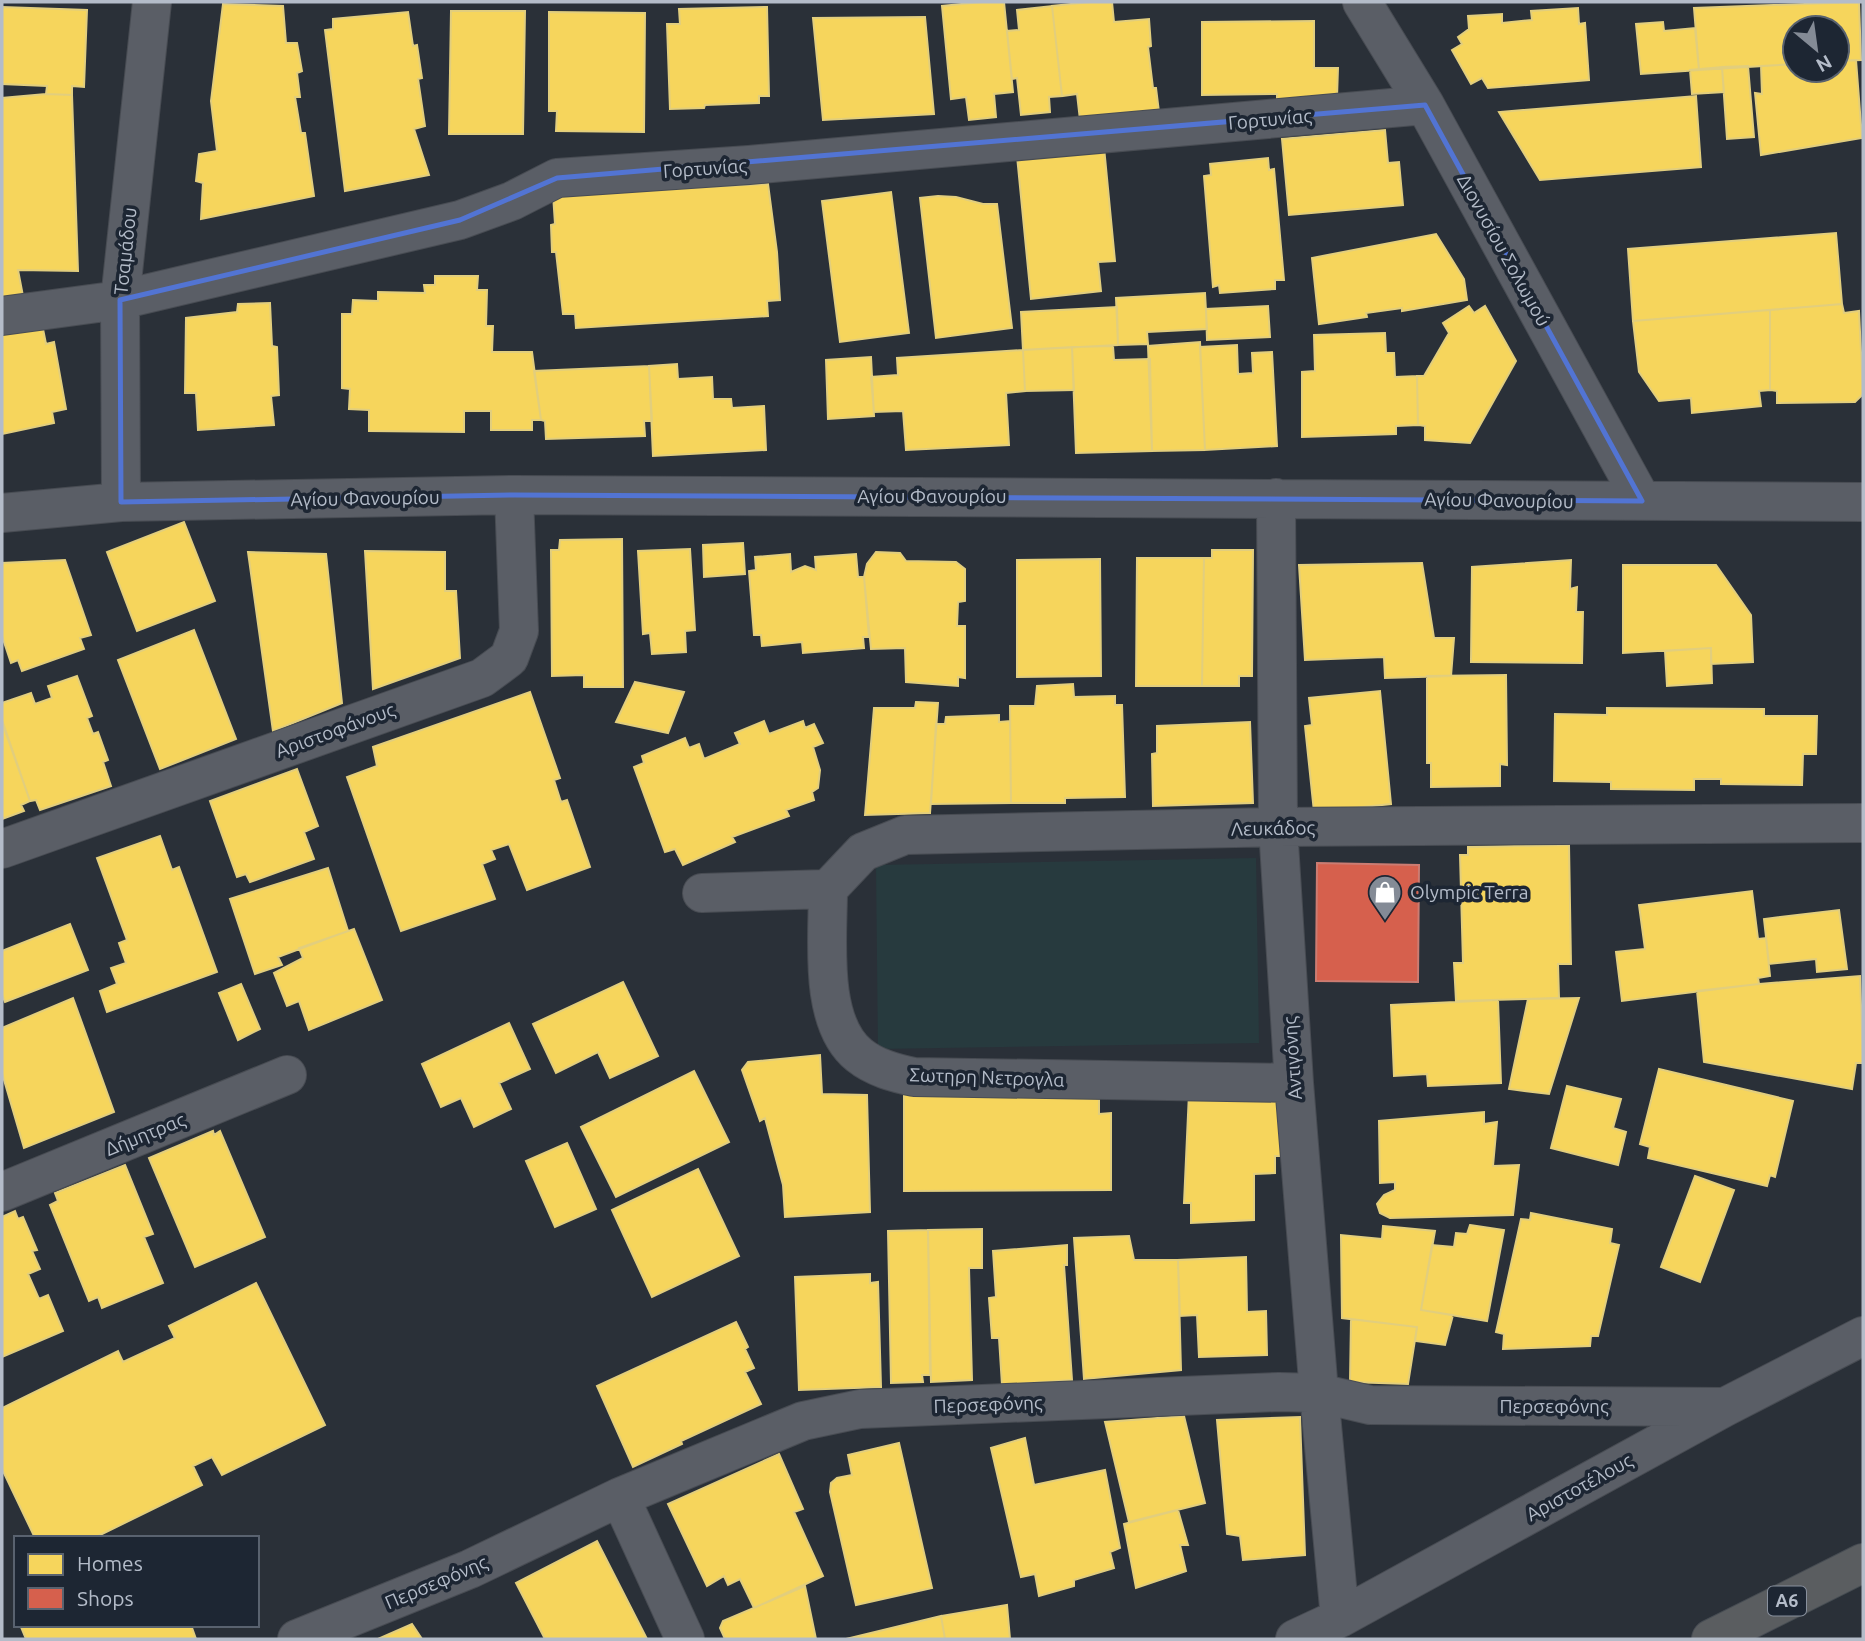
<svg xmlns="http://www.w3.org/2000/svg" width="1865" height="1641" font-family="Ubuntu,sans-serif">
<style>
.green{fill:#273a3e}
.homes{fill:#f6d55c;stroke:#e2ce7d;stroke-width:2}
.shops{fill:#d6604d;stroke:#cc7c72;stroke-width:2}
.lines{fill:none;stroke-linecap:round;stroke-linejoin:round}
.minor-casing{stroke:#484c53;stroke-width:40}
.highway-casing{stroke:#474c53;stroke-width:40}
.minor{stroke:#5a5e66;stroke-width:38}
.highway{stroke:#5a5d60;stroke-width:38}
.marked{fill:none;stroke:#5274d3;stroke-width:5;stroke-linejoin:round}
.labels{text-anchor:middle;stroke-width:7;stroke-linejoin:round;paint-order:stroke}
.shield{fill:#1d2633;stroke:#878f9c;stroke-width:2}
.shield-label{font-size:18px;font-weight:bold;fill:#b4bcc9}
.street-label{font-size:19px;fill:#b4bcc9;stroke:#1d2633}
.poi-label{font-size:19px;fill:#b4bcc9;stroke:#1d2633;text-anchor:start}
</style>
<rect width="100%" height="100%" fill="#2a3038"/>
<path class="green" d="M1256,858L1259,1043L878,1049L876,865Z"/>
<path class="homes" d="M982,2H1004L1013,92L994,94L996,117L969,120L966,97L951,99L942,6Z
M1091,2H1112L1114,22L1149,19L1151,46L1148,47L1153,88H1156L1159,112L1080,120L1077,94L1062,96L1052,6Z
M1859,2L1861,60L1837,61V28H1795V64L1699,70L1694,8Z
M223,4L283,6L286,43H297L302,71L297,73L300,97H295L301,133H305L314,196L201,219L203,183L196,181L199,154L217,151L211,101Z
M1052,6L1062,96L1049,97L1050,112L1021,115L1017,78L1012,79L1007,31L1019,30L1017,10Z
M2,7L87,10L84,87L72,86V95L46,94L47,86L2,84Z
M767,7L769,96H759V103L705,105L704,108L670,109L667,24H680L679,9Z
M1578,8L1579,24L1585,23L1589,80L1488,88L1482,78L1471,84L1452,50L1462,44L1458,37L1469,29L1468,16L1502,14V23L1532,20L1531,11Z
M451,11H525L523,134H449Z
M408,12L413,46L417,45L422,78L418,79L425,126L414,129L429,175L345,191L325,30L333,29V19Z
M549,12L645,13L644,132L556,131L557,111H549Z
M925,17L934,114L823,120L813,18Z
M1314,21V68H1338L1337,97L1277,102V94L1202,95V22Z
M1663,22L1664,31L1695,28L1699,70L1641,74L1636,24Z
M1856,60L1862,138L1761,155L1755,93L1762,94L1761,66L1795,64V70H1837V61Z
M1748,66L1754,137L1727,139L1722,67Z
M1722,67L1724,92L1692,94L1690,70Z
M46,94L72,95L78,271L18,270L23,296L2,298V98Z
M1696,96L1701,167L1540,180L1499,112Z
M1385,130L1388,163L1399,162L1403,205L1289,215L1282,139Z
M1104,147L1115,261L1098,262L1101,291L1031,299L1017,156Z
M1268,158L1269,170L1274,169L1284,280H1275V289L1220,293L1219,285L1213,287L1204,176L1211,175L1210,164Z
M768,184L777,252L780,300L767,301L768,316L576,328L575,314H563L556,252H552L551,225L555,224L553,194Z
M891,192L909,333L840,342L822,201Z
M938,196L956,197L983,204H997L1012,328L936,338L920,198Z
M1836,233L1842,304L1633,321L1628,249Z
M1436,234L1464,279L1467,300L1402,311V308L1366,313L1367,317L1319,324L1312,258Z
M435,276H478L477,290H487L486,326H493L492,352H532L541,420H532V430H491V411H464V432L369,431V410L349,409L350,389L342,388V314H352L353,300L378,301V292L425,293L424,285H435Z
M1205,293L1207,329L1147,332L1148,344L1118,345L1116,298Z
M270,303L272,346L277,347L279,395L271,396L274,425L198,430L196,393H185L186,318L237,312L238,304Z
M1842,304L1844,313L1859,311L1863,394L1855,402L1777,403V391L1770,390V310Z
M1268,306L1270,337L1207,340L1206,309Z
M1469,306L1474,313L1485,306L1516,361L1470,443L1425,440V426L1418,425L1417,376H1424L1449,333L1443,323Z
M1117,307L1118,345L1023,350L1021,312Z
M1770,310V390L1759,391L1761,406L1692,413L1691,398L1659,401L1639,372L1633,321Z
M41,319L46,344L54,342L66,409L52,412L54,423L2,434V327Z
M1385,333L1386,353H1394L1395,377L1417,376L1418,425L1396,426V434L1302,437V372L1315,371L1314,335Z
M1200,342L1205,450L1152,451L1148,346Z
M1237,345L1238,374L1253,373L1252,353L1272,352L1277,446L1205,450L1200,347Z
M1113,346L1114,360L1150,359L1152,451L1076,453L1072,347Z
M1072,347L1074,390L1025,391L1023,350Z
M1023,350L1025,391L1006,393L1009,445L906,450L903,411L874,412L871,377L898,375L897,358Z
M871,357L874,416L828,419L826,360Z
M677,364L678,379L712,377L713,399H731L732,408L764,406L766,450L653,456L649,366Z
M649,366L652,421H644L645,436L546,439L545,421L541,420L534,371Z
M184,522L215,601L137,631L107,552Z
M622,539L623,687H584V675L552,676L551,550H559L560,540Z
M743,543L745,574L704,577L703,545Z
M690,549L695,630L685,631L686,652L652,654L650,633L643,634L638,551Z
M1212,550H1253L1252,676H1239V686H1202L1204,558H1212Z
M365,551L445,552V591H456L460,658L373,689Z
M248,552L326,554L342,703L273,731Z
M876,552L900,553L906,561L956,562L965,569V601L958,602L957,626H965V678L958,677V686L906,682L905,648L871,649L864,577L867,564Z
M790,554L791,572L805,566L816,570L815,557L856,554L858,577H864L869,637H863L864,648L803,653L802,642L762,646L761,635H754L749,571L756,570L755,557Z
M1137,558H1204L1202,686H1136Z
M1100,559L1101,676L1017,677V560Z
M65,560L91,635L80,638L84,649L22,671L18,660L11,663L2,636V563Z
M1571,560L1570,589L1577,587L1576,612H1583L1582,663L1471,662L1472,567Z
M1422,563L1434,638H1454L1451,676L1385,678L1384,657L1305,660L1299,565Z
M1623,565H1716L1751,615L1753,662L1711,664V648L1623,653Z
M194,630L236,739L160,769L118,660Z
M1711,648L1712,683L1667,686L1665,651Z
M1506,675L1507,765L1500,764V786L1431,787V763H1427V676Z
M77,676L92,716L87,718L93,734L98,732L108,760L103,762L111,786L40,810L36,800L30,801L2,720V703L31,693L35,704L52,698L48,686Z
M635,682L684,692L668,733L616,722Z
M1073,684L1074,697L1115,696V705H1122L1125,797L1065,798V803H1011L1010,706H1035L1037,686Z
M1380,691L1391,804L1314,812L1305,726L1312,725L1309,698Z
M530,692L560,778L554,780L561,802L567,800L590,867L527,890L509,844L491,850L495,859L482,864L495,899L401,931L347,777L377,766L373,747Z
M916,702L938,703L930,813L865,815L874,708H915Z
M1607,708L1764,709V716H1817L1816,754H1803L1802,785L1721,784V779H1694V790L1611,789V782L1554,781L1555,714L1607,715Z
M999,715V722L1010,721L1011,803L931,804L936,724H945L946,717Z
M764,721L769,734L803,721L805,728L814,724L823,743L813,747L820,770L818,788L812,792L814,800L786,810L789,816L732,837L735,842L683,865L675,849L665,852L634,767L644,763L642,756L685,738L689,748L699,744L704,759L740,744L735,733Z
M1250,722L1253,803L1153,806L1152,754L1157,753V726Z
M3,725L30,801L21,805L24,811L2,819Z
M297,769L318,826L304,832L314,859L250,882L246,874L237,877L210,801Z
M160,836L172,870L179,867L217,972L107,1012L100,991L117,984L111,968L126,963L119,943L127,940L97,858Z
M1569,845L1571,964H1558L1559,998L1456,1001L1454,963H1463L1460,855H1468V847Z
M328,868L348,931L278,957L282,965L255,974L230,899Z
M1752,891L1758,939L1766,938L1770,976L1758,978L1759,984L1622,1001L1616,952L1645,949L1639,905Z
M1839,910L1847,969L1817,972L1816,959L1769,964L1764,919Z
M70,924L88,970L5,1002L2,995V951Z
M354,929L382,1000L309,1030L299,1001L287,1006L274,973L303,958L299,948Z
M1860,976L1863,1063H1856L1852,1089L1704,1062L1697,991L1759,984Z
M623,982L658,1056L610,1078L598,1052L556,1073L533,1024Z
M241,984L260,1029L238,1040L219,993Z
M73,998L114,1112L24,1148L2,1073V1028Z
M1579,998L1549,1094L1509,1089L1528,999Z
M1498,1000L1501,1083L1428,1086L1427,1074L1394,1076L1391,1005Z
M509,1023L530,1069L499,1083L511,1109L474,1127L461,1098L441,1107L422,1064Z
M820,1055L822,1094L867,1095L870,1212L785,1217L783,1185L765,1118L760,1121L742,1070L748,1062Z
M1659,1069L1793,1101L1775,1177L1770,1175L1767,1186L1648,1158L1650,1147L1640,1144Z
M694,1071L729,1142L616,1197L581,1127Z
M1567,1086L1621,1099L1613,1128L1626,1132L1618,1165L1551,1148Z
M1281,1092L1282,1156H1275V1173L1254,1174V1220L1191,1223V1203H1184L1189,1093Z
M904,1093H1099V1114L1111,1113V1190L904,1191Z
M1484,1112V1124L1497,1122L1493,1166L1519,1165L1513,1215L1390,1218L1380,1213L1377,1204L1384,1195L1395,1190V1182L1380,1183L1379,1121Z
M213,1131L214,1135L220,1131L265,1237L195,1267L149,1158Z
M567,1143L596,1209L555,1227L526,1161Z
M125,1165L153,1234L144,1237L163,1283L102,1308L98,1297L89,1301L50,1205L58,1201L55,1193Z
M698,1169L739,1256L652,1297L612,1210Z
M1695,1176L1734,1190L1700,1282L1661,1267Z
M15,1211L18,1219L23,1217L37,1250L32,1251L40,1269L28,1274L39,1299L48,1295L63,1331L2,1357V1217Z
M1531,1213L1612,1229L1610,1243L1619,1245L1598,1336H1591L1590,1346L1503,1349L1504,1334L1496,1332L1521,1219L1530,1220Z
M1470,1225L1504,1230L1487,1321L1421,1310L1432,1245L1454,1247L1456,1233L1467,1234Z
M1383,1226L1435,1231L1421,1310L1453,1315L1445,1345L1415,1341L1417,1327L1342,1318L1341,1235L1382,1239Z
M982,1229V1268H969L972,1380L931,1382L928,1230Z
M928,1230L930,1375H922L923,1382L891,1383L888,1231Z
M1129,1236L1134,1260H1178L1181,1370L1084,1379L1074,1238Z
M1067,1245V1265H1064L1072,1380L1002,1385L999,1338H992L989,1298L996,1297L993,1251Z
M1246,1257L1247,1312L1266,1311L1267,1355L1199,1357L1197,1315L1180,1316L1178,1260Z
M870,1274V1283L878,1282L881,1387L799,1390L795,1277Z
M256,1283L325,1425L222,1475L212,1457L193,1466L202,1485L94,1538H35L2,1469V1408L118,1351L123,1362L175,1338L169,1326Z
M1351,1319L1417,1327L1408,1384L1350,1382Z
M736,1322L748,1347L745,1349L754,1368L745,1372L761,1404L681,1441L682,1444L633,1467L597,1386Z
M1184,1416L1205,1503L1129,1522L1105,1422Z
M1300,1417L1305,1555L1243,1560L1240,1536L1227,1534L1217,1420Z
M1025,1438L1034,1485L1105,1470L1120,1548L1110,1552L1114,1568L1074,1580V1586L1039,1596L1035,1574L1021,1577L991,1448Z
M899,1443L932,1588L856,1605L830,1492L831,1483L837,1478L852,1475L848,1455Z
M779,1454L803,1509L794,1512L823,1576L754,1608L740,1579L728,1585L724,1576L707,1586L668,1504Z
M1178,1510L1188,1545H1180L1186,1571L1136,1588L1124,1524Z
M597,1541L647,1639H545L516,1583Z
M805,1586L816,1639H725L720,1628L723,1621Z
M1007,1605L1010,1639H945L941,1616Z
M941,1616L945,1639H846Z
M412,1624L422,1639H378Z
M25,1625H191L196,1639H26L21,1627Z"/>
<path class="shops" d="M1317,863L1419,865L1418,982L1316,981Z"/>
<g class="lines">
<defs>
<path id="minor" d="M1362,2L1425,105L1642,501
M2,316L120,300L460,220L512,201L557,178L749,165L1425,105
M1276,498L1278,827L1294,1083L1319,1393L1340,1618
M121,502L120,300L152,2
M2,513L121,502L514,495L1863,502
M2,849L482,678L509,658L519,631L514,495
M828,889C828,938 818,1022 859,1055C875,1068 895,1073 914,1077L1294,1083
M702,893L828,889L863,852L905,835L1278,827L1863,823
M2,1192L287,1075
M620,1497L685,1639
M297,1639L470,1569L620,1497L803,1421L860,1409L1279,1392L1319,1393L1370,1405L1725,1407
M1295,1639L1340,1618L1725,1407L1863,1336"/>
<path id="highway" d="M1711,1639L1863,1563"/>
</defs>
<use href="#minor" class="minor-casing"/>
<use href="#highway" class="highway-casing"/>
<use href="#minor" class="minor"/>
<use href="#highway" class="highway"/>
</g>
<path class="marked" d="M1425,105L1642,501L514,495L121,502L120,300L460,220L557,178Z"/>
<defs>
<symbol id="shop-pin" viewBox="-11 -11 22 30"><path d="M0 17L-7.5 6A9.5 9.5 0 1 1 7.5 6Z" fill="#848b96" stroke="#1d2633"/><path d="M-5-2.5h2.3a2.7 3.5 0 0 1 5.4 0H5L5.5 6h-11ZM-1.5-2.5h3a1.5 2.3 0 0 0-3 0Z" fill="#fff"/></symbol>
</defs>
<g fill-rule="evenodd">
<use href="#shop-pin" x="1366" y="873" width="38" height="52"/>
</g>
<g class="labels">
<rect class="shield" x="1768" y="1586.5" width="38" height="29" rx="5"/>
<g class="shield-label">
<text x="1787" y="1607">Α6</text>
</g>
<g class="street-label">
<text transform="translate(1270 119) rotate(-5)" y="7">Γορτυνίας</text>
<text transform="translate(705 168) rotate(-4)" y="7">Γορτυνίας</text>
<text transform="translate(1504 250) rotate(61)" y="7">Διονυσίου Σολωμού</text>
<text transform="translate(125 251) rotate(-84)" y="7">Τσαμάδου</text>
<text x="932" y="503">Αγίου Φανουρίου</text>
<text transform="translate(365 498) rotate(-1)" y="7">Αγίου Φανουρίου</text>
<text transform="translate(1499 500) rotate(1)" y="7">Αγίου Φανουρίου</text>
<text transform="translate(335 730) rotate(-20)" y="7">Αριστοφάνους</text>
<text transform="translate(1273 828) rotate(-1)" y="7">Λευκάδος</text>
<text transform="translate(1292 1058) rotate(-94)" y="7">Αντιγόνης</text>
<text transform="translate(987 1077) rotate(2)" y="7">Σωτηρη Νετρογλα</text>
<text transform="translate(145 1134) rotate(-22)" y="7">Δήμητρας</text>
<text transform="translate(988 1404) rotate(-2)" y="7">Περσεφόνης</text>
<text x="1554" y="1413">Περσεφόνης</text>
<text transform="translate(1579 1487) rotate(-29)" y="7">Αριστοτέλους</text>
<text transform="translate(436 1582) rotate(-23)" y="7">Περσεφόνης</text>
</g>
<g class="poi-label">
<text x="1410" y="899">Olympic Terra</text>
</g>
</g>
<rect width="1865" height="1641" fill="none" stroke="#b4bcc9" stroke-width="7"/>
<rect x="14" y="1536" width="245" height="91" fill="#1d2633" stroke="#59626f" stroke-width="2"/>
<rect x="28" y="1554" width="35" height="21" fill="#f6d55c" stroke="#59626f" stroke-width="2"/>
<text x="77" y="1571" font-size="21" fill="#b4bcc9">Homes</text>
<rect x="28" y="1588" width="35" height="21" fill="#d6604d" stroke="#59626f" stroke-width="2"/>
<text x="77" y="1606" font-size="21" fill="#b4bcc9">Shops</text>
<g transform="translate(1816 49) rotate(151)"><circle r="33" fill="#1d2633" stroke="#59626f" stroke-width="2"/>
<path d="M0-5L12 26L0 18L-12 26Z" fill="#848b96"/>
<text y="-10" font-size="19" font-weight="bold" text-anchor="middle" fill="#b4bcc9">N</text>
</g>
</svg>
